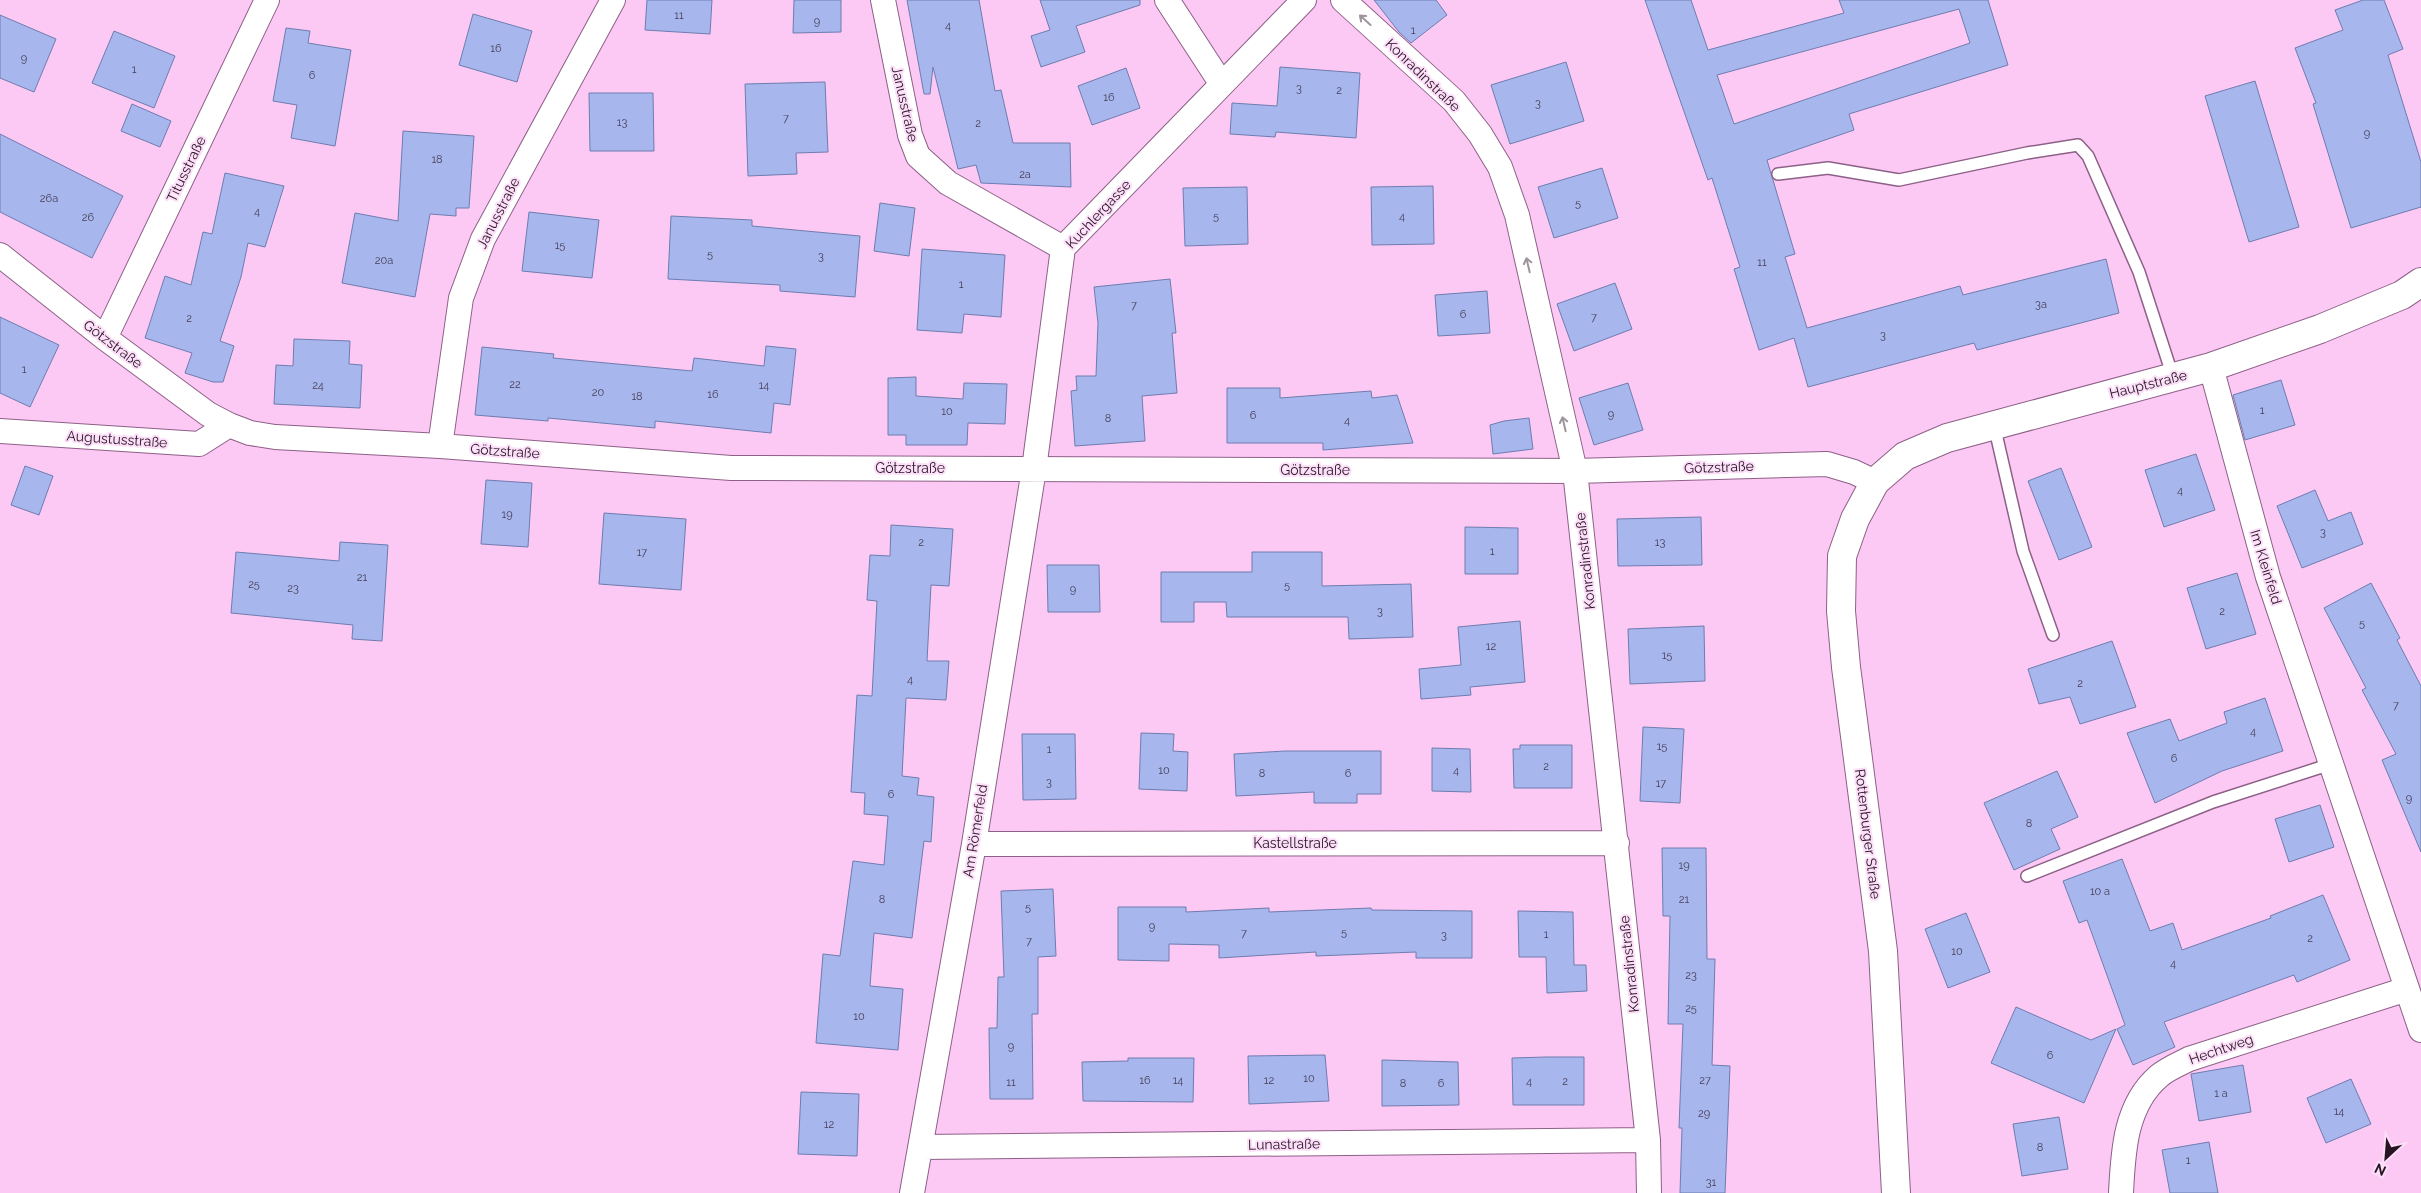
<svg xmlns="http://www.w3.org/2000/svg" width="2421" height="1193" font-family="Raleway,sans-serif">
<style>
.building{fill:#a7b7ed;stroke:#6e7caf;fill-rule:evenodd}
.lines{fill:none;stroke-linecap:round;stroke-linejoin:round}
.service-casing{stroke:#8d6087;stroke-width:14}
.minor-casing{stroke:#8d6087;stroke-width:26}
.tertiary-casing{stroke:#8d6087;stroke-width:30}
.service{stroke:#fff;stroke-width:11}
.minor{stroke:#fff;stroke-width:24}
.tertiary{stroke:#fff;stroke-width:28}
.oneway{stroke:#9e969c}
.labels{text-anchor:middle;stroke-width:4;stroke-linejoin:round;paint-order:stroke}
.number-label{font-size:11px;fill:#473e56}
.street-label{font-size:14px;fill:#271524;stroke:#fddef8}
</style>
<rect width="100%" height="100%" fill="#fcc9f4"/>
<path class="building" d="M647,0H712L710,34L645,30Z
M794,0H841V32L793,33Z
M907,0H979L995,91L1001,90L1013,143H1070L1071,187L981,183L976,165L958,169L933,67L930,94H924Z
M1040,0H1140V5L1076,26L1085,52L1041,67L1031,36L1050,30Z
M1374,0H1436L1447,15L1411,43L1399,32Z
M1645,0H1691L1708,50L1844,13L1839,0H1988L2008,65L1849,114L1854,130L1767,160L1795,254L1785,257L1807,328L1960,286L1963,295L2106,259L2119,313L1977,350L1974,343L1808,387L1794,338L1759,350L1734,269L1740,267L1712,178L1708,180ZM1959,9L1970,43L1734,124L1717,75Z
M2363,0H2384L2403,49L2388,55L2421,162V207L2351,228L2313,104L2316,103L2295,48L2343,30L2335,10Z
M473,14L532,31L517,82L459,65Z
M0,15L56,39L34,92L0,78Z
M286,28L310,31L308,43L351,50L335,146L291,138L297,105L273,101Z
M114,31L175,56L154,108L92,83Z
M1566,62L1584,121L1510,144L1491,85Z
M1280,67L1360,73L1356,138L1276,132L1275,137L1230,134L1232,103L1277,106Z
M1126,68L1140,108L1092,125L1078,86Z
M2255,81L2299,227L2249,242L2205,96Z
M825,82L828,152L796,153L797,174L748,176L745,84Z
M589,93H653L654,151H590Z
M132,104L171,121L160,147L121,131Z
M403,131L474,136L469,208H456V216L430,214L415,297L342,283L355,213L398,221Z
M0,134L123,196L92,258L0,212Z
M1602,168L1618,218L1554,238L1538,187Z
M225,173L284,186L265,247L248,243L241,277L220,341L234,346L223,382H213L185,373L192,353L145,338L165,276L191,285L203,232L212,234Z
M1433,186L1434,244L1372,245L1371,187Z
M1247,187L1248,244L1185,246L1183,188Z
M880,203L915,208L909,256L874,251Z
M529,212L599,220L592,278L522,271Z
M671,216L752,220V226L860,236L855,297L780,291V285L668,279Z
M922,249L1005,255L1001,317L964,314L962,333L917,330Z
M1170,279L1176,333H1172L1177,393L1142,396L1145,441L1075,446L1071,391L1077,390L1076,376H1096L1098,323L1094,287Z
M1615,283L1632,329L1574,351L1557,304Z
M1487,291L1490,333L1438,336L1435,295Z
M0,317L59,345L30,407L0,393Z
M294,339L350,341L349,364L362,365L360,408L274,404L276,365L293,366Z
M766,346L796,349L790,405L774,403L771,433L655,421V428L548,418V421L475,415L482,347L554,354L553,358L692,371L694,358L764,366Z
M916,377V396L963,399L964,383L1007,384L1005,424L968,423L967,445H906V435H888V378Z
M2281,380L2295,425L2245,440L2233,395Z
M1628,383L1643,430L1594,445L1579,398Z
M1227,388H1280V398L1371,391L1372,398L1397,395L1413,443L1323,450V443H1227Z
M1529,418L1533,449L1493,454L1490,425L1504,421Z
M2196,454L2215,510L2164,527L2145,470Z
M25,466L53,476L39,515L11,505Z
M2061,468L2092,547L2059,560L2028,481Z
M486,480L532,483L528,547L481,544Z
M2315,490L2328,521L2351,512L2363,544L2302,568L2277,506Z
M604,513L686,519L681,590L599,584Z
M1701,517L1702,565L1618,566L1617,519Z
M891,525L953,529L949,586L931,585L927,661H949L946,700L906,698L902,776L919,778L917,795L934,797L931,842L924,841L912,938L874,933L870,986L903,989L898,1050L816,1043L823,954L840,956L853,861L884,865L888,816L864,814L865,793L851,792L857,695L872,696L877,601L867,600L870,555L890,556Z
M1465,527L1518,528V574H1465Z
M340,542L388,545L382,641L352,639L353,625L231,613L236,552L339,561Z
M1252,552H1322V586L1411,584L1413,637L1349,639L1348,617H1227L1226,602H1194V622H1161V572H1252Z
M1047,565H1099L1100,612H1048Z
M2237,573L2256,634L2206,649L2187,588Z
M2371,583L2400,638L2397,640L2421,686V852L2382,760L2396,754L2362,690L2366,688L2324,608Z
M1520,621L1525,682L1470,687L1471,695L1421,699L1419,669L1461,665L1458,627Z
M1704,626L1705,681L1630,684L1628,629Z
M2112,641L2136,707L2080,724L2070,697L2039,704L2028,669Z
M2265,698L2283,751L2222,771L2155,803L2127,733L2170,719L2179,741L2227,723L2224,712Z
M1643,727L1684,729L1680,803L1640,801Z
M1141,733L1174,734L1173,751L1188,752L1187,791L1139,789Z
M1022,734H1075L1076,799L1023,800Z
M1520,745H1572V788H1514L1513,749H1520Z
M1432,748L1470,749L1471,792L1432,791Z
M1285,751H1381V794H1357V803H1314V792L1236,796L1234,754Z
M2057,771L2078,817L2051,829L2060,849L2014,870L1984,803Z
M2320,805L2334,847L2289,862L2275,819Z
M1662,848H1706L1707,959H1715L1712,1065L1730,1066L1725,1193H1680L1682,1128H1679L1683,1024H1668L1670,916H1663Z
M2122,859L2150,931L2173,923L2182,950L2271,918L2270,916L2323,895L2350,960L2297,982L2294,975L2164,1022L2175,1047L2133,1065L2117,1029L2125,1025L2087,920L2079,923L2063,881Z
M1053,889L1056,956L1038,957V1014H1032L1033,1099H990L989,1028H997L998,977H1004L1001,891Z
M1118,907H1186V912L1269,908V912L1371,908L1372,910L1472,911V958H1416V952L1316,956V952L1219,958V945L1169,944V961L1118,960Z
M1518,911L1573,912L1574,965H1586L1587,991L1547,993L1546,957H1519Z
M1966,913L1990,972L1948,988L1925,929Z
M2016,1007L2091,1040L2116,1029L2084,1103L1991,1063Z
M1325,1055L1329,1101L1249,1104L1248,1056Z
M1546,1057H1584V1105H1513L1512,1058Z
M1128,1058H1194L1193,1102L1083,1101L1082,1062L1128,1061Z
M1382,1060L1458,1062L1459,1105L1382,1106Z
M2243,1065L2251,1112L2199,1121L2191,1074Z
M2351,1079L2371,1124L2326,1143L2307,1098Z
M801,1092L859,1094L857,1156L798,1154Z
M2059,1117L2068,1169L2022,1176L2013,1124Z
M2209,1142L2218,1193H2170L2162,1150Z"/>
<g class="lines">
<defs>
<path id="service" d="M1778,174L1828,168L1899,180L2027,153L2078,145L2088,156L2139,272L2173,377
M1994,425L2023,551L2053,635
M2027,876L2213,802L2331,764"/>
<path id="minor" d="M883,0L910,135L918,156L948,183L1063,248
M1167,0L1221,83
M1343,0L1454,101L1480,134L1500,167L1517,215L1575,471L1648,1140L1649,1193
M0,255L105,338L208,414L229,425L250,433L275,437L440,446L731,468L1575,471L1827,464L1854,472L1875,482
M105,338L267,0
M2211,367L2268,577L2421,1030
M0,431L199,444L229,425
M440,446L461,298L483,239L613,0
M974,844L1617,843
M921,1147L1648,1140
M912,1193L974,844L1034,469L1063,248L1304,0
M2121,1193C2123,1152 2125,1105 2159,1076C2167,1069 2179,1064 2189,1059L2407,989"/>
<path id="tertiary" d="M1896,1193L1883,951L1846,667L1841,611L1842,556L1855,519L1875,482L1905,456L1947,438L2211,367L2320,329L2402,295L2421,282"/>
</defs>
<use href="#service" class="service-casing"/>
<use href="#minor" class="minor-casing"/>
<use href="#tertiary" class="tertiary-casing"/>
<use href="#service" class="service"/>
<use href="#minor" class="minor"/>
<use href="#tertiary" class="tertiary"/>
</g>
<defs><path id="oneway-shaft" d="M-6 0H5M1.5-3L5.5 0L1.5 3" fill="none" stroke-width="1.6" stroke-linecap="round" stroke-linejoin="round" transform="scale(1.25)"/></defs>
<g class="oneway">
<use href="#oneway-shaft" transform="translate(1365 20) rotate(-138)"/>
<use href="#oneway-shaft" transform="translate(1528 265) rotate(-103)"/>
<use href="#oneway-shaft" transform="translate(1564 424) rotate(-103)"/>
</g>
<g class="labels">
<g class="number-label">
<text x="679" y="19">11</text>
<text x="817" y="25">9</text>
<text x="948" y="29">4</text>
<text x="1413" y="34">1</text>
<text x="496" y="52">16</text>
<text x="24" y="62">9</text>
<text x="134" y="73">1</text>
<text x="312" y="79">6</text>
<text x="1299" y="92">3</text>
<text x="1339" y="94">2</text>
<text x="1109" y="101">16</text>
<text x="1538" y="107">3</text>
<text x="786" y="122">7</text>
<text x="622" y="126">13</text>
<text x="978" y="127">2</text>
<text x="2367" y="137">9</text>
<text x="437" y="163">18</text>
<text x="1025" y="178">2a</text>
<text x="49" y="202">26a</text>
<text x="1578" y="207">5</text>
<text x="257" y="215">4</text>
<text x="1216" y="220">5</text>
<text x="1402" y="220">4</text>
<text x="88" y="221">26</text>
<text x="560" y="249">15</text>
<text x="710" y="258">5</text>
<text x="821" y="260">3</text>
<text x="384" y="264">20a</text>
<text x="1762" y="266">11</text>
<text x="961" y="288">1</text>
<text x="2041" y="308">3a</text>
<text x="1134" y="309">7</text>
<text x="1463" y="318">6</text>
<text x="1594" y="321">7</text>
<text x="189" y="322">2</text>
<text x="1883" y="339">3</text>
<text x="24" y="373">1</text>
<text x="515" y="388">22</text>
<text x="318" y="389">24</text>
<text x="764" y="389">14</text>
<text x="598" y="396">20</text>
<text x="713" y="398">16</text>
<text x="637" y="400">18</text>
<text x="2262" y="414">1</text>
<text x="947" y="415">10</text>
<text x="1611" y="418">9</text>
<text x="1253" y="419">6</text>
<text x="1108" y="422">8</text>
<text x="1347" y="424">4</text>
<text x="2180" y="494">4</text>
<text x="507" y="518">19</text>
<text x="2323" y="536">3</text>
<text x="921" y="546">2</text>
<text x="1660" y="546">13</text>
<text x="1492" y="555">1</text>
<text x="642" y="556">17</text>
<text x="362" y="581">21</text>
<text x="254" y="588">25</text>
<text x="1287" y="589">5</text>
<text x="293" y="592">23</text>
<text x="1073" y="593">9</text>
<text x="1380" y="615">3</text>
<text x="2222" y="615">2</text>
<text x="2362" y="627">5</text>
<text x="1491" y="650">12</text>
<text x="1667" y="659">15</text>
<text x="910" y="683">4</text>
<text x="2080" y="687">2</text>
<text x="2396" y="709">7</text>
<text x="2253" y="735">4</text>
<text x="1662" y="750">15</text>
<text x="1049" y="753">1</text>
<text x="2174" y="762">6</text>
<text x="1546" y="770">2</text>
<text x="1164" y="774">10</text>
<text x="1456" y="774">4</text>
<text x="1262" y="777">8</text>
<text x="1348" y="777">6</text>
<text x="1049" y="786">3</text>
<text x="1661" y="787">17</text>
<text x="891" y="798">6</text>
<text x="2409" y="802">9</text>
<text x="2029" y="827">8</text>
<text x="1684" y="869">19</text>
<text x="2100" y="895">10 a</text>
<text x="882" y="903">8</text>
<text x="1684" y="903">21</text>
<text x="1028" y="911">5</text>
<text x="1152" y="930">9</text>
<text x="1344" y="936">5</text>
<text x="1244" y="937">7</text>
<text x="1546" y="938">1</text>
<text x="1444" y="939">3</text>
<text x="2310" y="942">2</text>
<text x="1029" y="945">7</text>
<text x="1957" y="955">10</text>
<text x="2173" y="967">4</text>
<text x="1691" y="979">23</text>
<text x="1691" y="1012">25</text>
<text x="859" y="1020">10</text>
<text x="1011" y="1050">9</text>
<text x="2050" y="1059">6</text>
<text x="1309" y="1082">10</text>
<text x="1145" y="1084">16</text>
<text x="1178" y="1084">14</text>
<text x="1269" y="1084">12</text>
<text x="1705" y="1084">27</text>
<text x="1529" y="1085">4</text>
<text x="1565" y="1085">2</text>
<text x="1011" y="1086">11</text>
<text x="1403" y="1087">8</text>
<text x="1441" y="1087">6</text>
<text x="2221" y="1097">1 a</text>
<text x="2339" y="1115">14</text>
<text x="1704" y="1117">29</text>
<text x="829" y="1128">12</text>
<text x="2040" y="1151">8</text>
<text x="2188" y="1164">1</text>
<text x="1711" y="1186">31</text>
</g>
<g class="street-label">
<text transform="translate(1423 75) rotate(44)" y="5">Konradinstraße</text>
<text transform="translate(905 104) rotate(77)" y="5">Janusstraße</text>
<text transform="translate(186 169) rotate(-64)" y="5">Titusstraße</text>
<text transform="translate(498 213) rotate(-63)" y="5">Janusstraße</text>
<text transform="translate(1098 214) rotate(-47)" y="5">Kuchlergasse</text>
<text transform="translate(113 344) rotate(37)" y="5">Götzstraße</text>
<text transform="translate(2148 384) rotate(-14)" y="5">Hauptstraße</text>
<text transform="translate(117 439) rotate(4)" y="5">Augustusstraße</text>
<text transform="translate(505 451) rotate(4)" y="5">Götzstraße</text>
<text transform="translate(1719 467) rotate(-2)" y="5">Götzstraße</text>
<text x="910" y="473">Götzstraße</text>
<text x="1315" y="475">Götzstraße</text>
<text transform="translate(1585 561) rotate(-96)" y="5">Konradinstraße</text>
<text transform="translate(2266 567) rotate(73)" y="5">Im Kleinfeld</text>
<text transform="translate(975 831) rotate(-81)" y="5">Am Römerfeld</text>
<text transform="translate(1868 834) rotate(83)" y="5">Rottenburger Straße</text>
<text x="1295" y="848">Kastellstraße</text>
<text transform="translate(1629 964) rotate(-96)" y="5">Konradinstraße</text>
<text transform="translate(2221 1049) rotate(-19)" y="5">Hechtweg</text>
<text transform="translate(1284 1144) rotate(-1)" y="5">Lunastraße</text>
</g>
</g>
<g transform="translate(2386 1158) rotate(206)" stroke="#fddef8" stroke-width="4" paint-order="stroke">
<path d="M0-4L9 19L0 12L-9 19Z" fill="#271524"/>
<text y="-8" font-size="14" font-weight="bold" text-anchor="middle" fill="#271524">N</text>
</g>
</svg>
